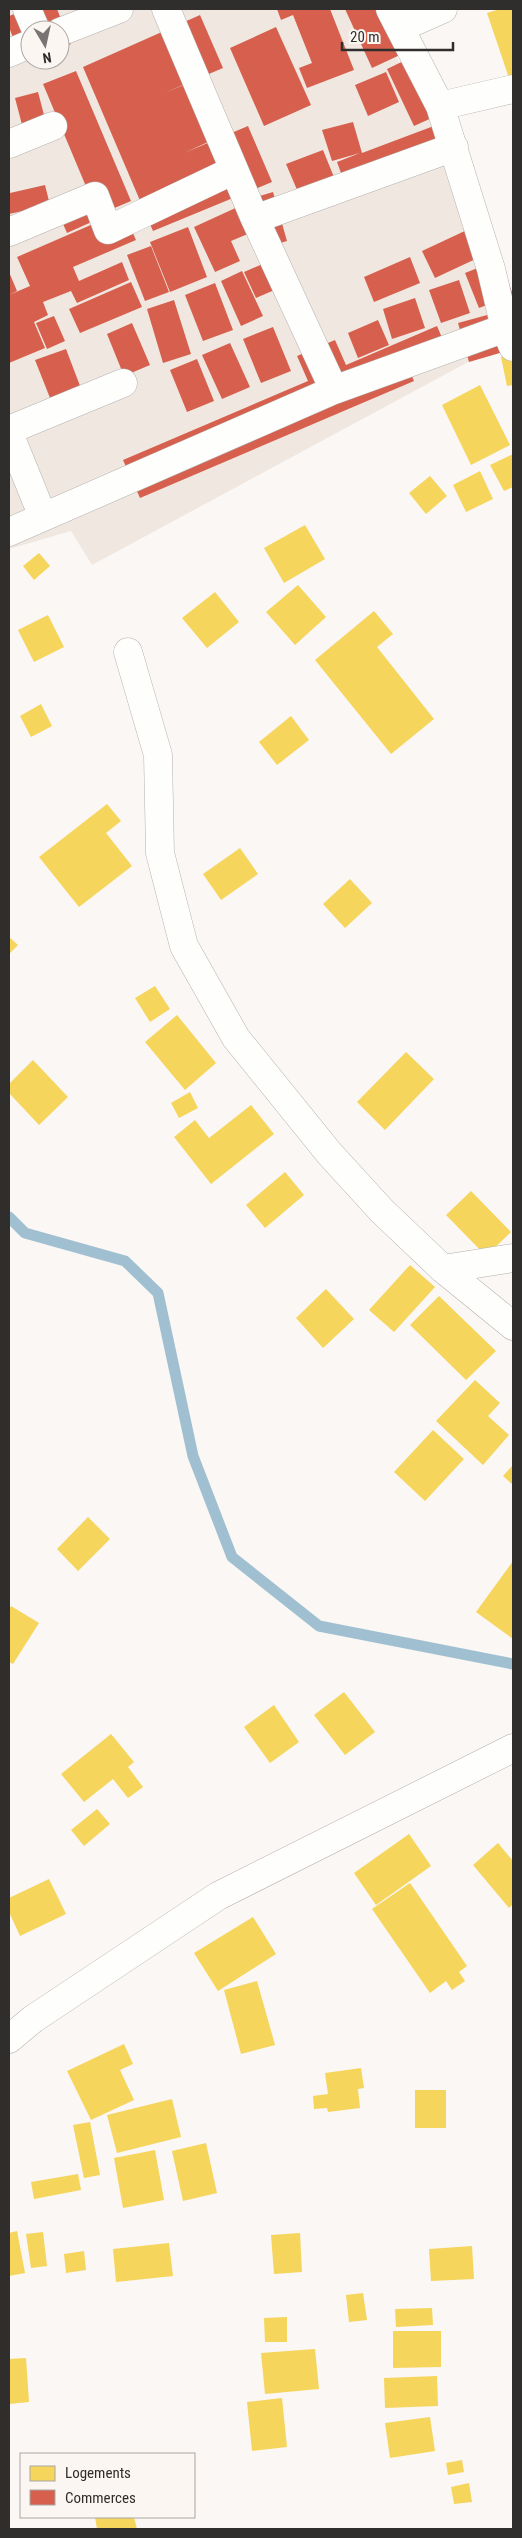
<svg xmlns="http://www.w3.org/2000/svg" width="522" height="2538" font-family="'Roboto Condensed',sans-serif">
<style>
.built{fill:#f0e7e1;fill-rule:evenodd}
.homes{fill:#f6d55c}
.shops{fill:#d6604d}
.lines{fill:none;stroke-linecap:round;stroke-linejoin:round}
.stream{stroke:#a0c0d1;stroke-width:11}
.minor-casing{stroke:#b4b1af;stroke-width:29}
.minor{stroke:#fefefd;stroke-width:28}
</style>
<rect width="100%" height="100%" fill="#faf7f4"/>
<path class="built" d="M9,9H368L445,139L509,340L92,565L71,531L9,549ZM30,30H60V60H30Z"/>
<path class="homes" d="M500,9H513V90L487,13Z
M513,354V385L507,386L501,357Z
M480,385L510,445L471,465L442,405Z
M513,454V487L504,491L490,465Z
M480,471L493,499L466,512L453,485Z
M430,476L447,496L426,514L409,493Z
M305,525L325,559L284,583L264,548Z
M39,553L50,566L34,580L23,566Z
M298,585L326,617L295,645L266,612Z
M215,592L239,622L207,648L182,618Z
M374,611L393,634L377,647L434,719L391,754L315,660Z
M48,615L64,647L34,662L18,630Z
M41,704L52,726L31,737L20,716Z
M291,716L309,740L277,765L259,742Z
M107,804L121,821L106,833L132,866L79,907L39,857Z
M240,848L258,874L221,900L203,874Z
M350,879L372,903L345,928L323,904Z
M9,937L18,945L9,954Z
M155,986L170,1009L150,1022L135,998Z
M177,1015L216,1063L185,1090L145,1042Z
M406,1052L434,1079L385,1130L357,1102Z
M33,1060L68,1097L39,1125L9,1093V1084Z
M190,1092L198,1108L179,1118L171,1103Z
M251,1105L274,1134L211,1184L174,1137L195,1120L209,1138Z
M285,1172L304,1195L265,1228L246,1205Z
M471,1191L511,1232L486,1256L446,1215Z
M410,1265L435,1287L394,1332L369,1310Z
M326,1289L354,1319L323,1348L296,1318Z
M439,1296L496,1351L466,1380L410,1325Z
M475,1380L500,1403L488,1416L509,1435L483,1465L436,1421Z
M433,1430L464,1459L425,1501L394,1472Z
M513,1465V1485L503,1476Z
M88,1517L110,1539L78,1571L57,1549Z
M513,1561V1639L476,1612Z
M11,1606L39,1623L13,1664L9,1662V1610Z
M344,1692L375,1732L345,1755L314,1715Z
M274,1705L299,1742L270,1763L244,1727Z
M111,1734L134,1762L128,1767L143,1787L128,1798L113,1779L84,1802L61,1774Z
M97,1809L110,1824L84,1846L71,1830Z
M409,1834L431,1866L376,1905L354,1873Z
M498,1843L513,1861V1904L509,1908L473,1865Z
M49,1879L66,1914L20,1936L9,1912V1898Z
M410,1883L467,1966L459,1972L465,1981L452,1990L446,1981L430,1993L372,1909Z
M253,1917L276,1954L218,1991L194,1953Z
M257,1981L275,2045L241,2054L224,1990Z
M124,2044L133,2064L120,2070L134,2100L91,2120L67,2071Z
M361,2068L364,2088L358,2089L360,2108L328,2112L327,2108L314,2109L313,2096L328,2094L325,2073Z
M415,2090H446V2128H415Z
M172,2099L181,2137L117,2153L107,2115Z
M90,2122L100,2175L84,2178L73,2125Z
M206,2143L217,2193L183,2201L172,2151Z
M155,2150L164,2200L123,2208L114,2158Z
M78,2174L81,2190L34,2199L31,2182Z
M17,2231L25,2273L9,2276V2233Z
M43,2232L47,2266L31,2268L26,2234Z
M300,2233L302,2272L274,2274L271,2235Z
M169,2243L173,2276L116,2282L113,2249Z
M472,2246L474,2279L431,2281L429,2249Z
M84,2251L86,2270L66,2273L64,2254Z
M363,2293L367,2320L349,2322L346,2295Z
M432,2308L433,2325L396,2327L395,2309Z
M287,2317V2342H265L264,2318Z
M393,2331H441V2367L393,2368Z
M315,2349L319,2389L265,2394L261,2353Z
M26,2358L29,2402L9,2404V2359Z
M437,2376L438,2406L385,2408L384,2378Z
M282,2398L287,2447L252,2451L247,2402Z
M430,2417L435,2451L390,2458L385,2423Z
M462,2460L464,2472L448,2475L446,2463Z
M469,2483L472,2502L454,2504L451,2487Z
M95,2517H134L137,2529H97Z"/>
<path class="shops" d="M27,9H57L71,44L60,48V30H30L22,62L9,27V16Z
M277,9H330L354,70L307,88L299,68L312,63L293,15L281,20Z
M345,9H397L415,48L372,68Z
M200,15L223,68L164,93L206,76L230,132L184,153L248,126L272,182L153,231L83,67Z
M276,27L311,105L264,126L230,48Z
M418,54L445,112L414,126L387,69Z
M76,71L131,201L98,215L43,84Z
M386,72L399,102L368,116L355,85Z
M38,92L49,134L26,140L15,98Z
M455,118L467,150L349,195L337,162L360,153L332,161L322,130L353,122L362,153Z
M323,150L340,192L304,206L286,164Z
M45,185L50,205L9,214V190L10,193Z
M83,190L96,220L67,233L54,203Z
M273,192L287,241L264,248L250,199Z
M242,205L255,231L231,241L240,261L215,272L194,227Z
M123,211L136,240L73,267L79,281L122,262L129,280L77,303L71,291L43,302L48,315L34,322L45,348L9,363V295L30,286L17,257Z
M484,222L497,249L435,278L422,251Z
M188,227L207,277L170,292L150,242Z
M151,246L169,292L145,301L127,255Z
M410,257L420,283L374,302L364,277Z
M274,259L286,285L256,298L244,272Z
M500,259L513,295L479,308L465,273Z
M242,271L263,316L241,326L221,281Z
M9,272L17,291L9,295Z
M459,280L470,313L441,323L429,290Z
M131,282L142,307L80,333L69,309Z
M215,283L233,330L203,341L185,295Z
M415,298L425,328L392,339L383,309Z
M174,300L191,354L163,363L147,309Z
M513,308V349L469,362L458,323Z
M54,316L65,341L47,349L36,323Z
M378,320L389,345L358,358L348,333Z
M132,323L150,365L124,376L107,334Z
M437,326L446,347L407,364L414,381L140,498L123,460L308,381L297,356L335,340L346,365Z
M273,327L291,371L261,383L243,339Z
M230,343L250,387L222,399L202,355Z
M66,349L82,391L52,403L35,360Z
M197,359L214,401L187,412L170,370Z"/>
<g class="lines">
<path class="stream" d="M9,1217L25,1233L125,1261L158,1293L193,1456L232,1557L319,1626L513,1664"/>
<defs>
<path id="minor" d="M27,9L36,30
M166,9L255,219L454,147
M390,9L440,106L491,269L505,328L513,347
M400,28L443,9
M60,32L119,9
M9,53L30,44
M440,106L513,89
M9,144L53,126
M255,219L334,390
M9,232L95,196L108,230L234,170
M9,430L123,383
M9,433L43,517
M9,532L334,390L505,328
M128,652L158,755L160,853L184,946L236,1038L329,1153L382,1211L443,1269L513,1326
M443,1269L513,1258
M9,2039L33,2019L218,1896L513,1748"/>
</defs>
<use href="#minor" class="minor-casing"/>
<use href="#minor" class="minor"/>
</g>
<rect width="522" height="2538" fill="none" stroke="#302e2d" stroke-width="20"/>
<rect x="20" y="2453" width="175" height="65" fill="#fcf6f2" stroke="#aaa6a3"/>
<rect x="30" y="2466" width="25" height="15" fill="#f6d55c" stroke="#aaa6a3"/>
<text x="65" y="2478" font-size="15" fill="#302e2d">Logements</text>
<rect x="30" y="2490" width="25" height="15" fill="#d6604d" stroke="#aaa6a3"/>
<text x="65" y="2503" font-size="15" fill="#302e2d">Commerces</text>
<g transform="translate(45 45) rotate(171)"><circle r="24" fill="#fcf6f2" stroke="#aaa6a3"/>
<path d="M0-4L9 19L0 12L-9 19Z" fill="#777473"/>
<text y="-8" font-size="14" font-weight="bold" text-anchor="middle" fill="#302e2d">N</text>
</g>
<path d="M342 42v8h111v-8" fill="none" stroke="#302e2d" stroke-width="2.5"/>
<text x="350" y="42" font-size="15" fill="#302e2d" stroke="#fcf6f2" stroke-width="4" paint-order="stroke">20 m</text>
</svg>
